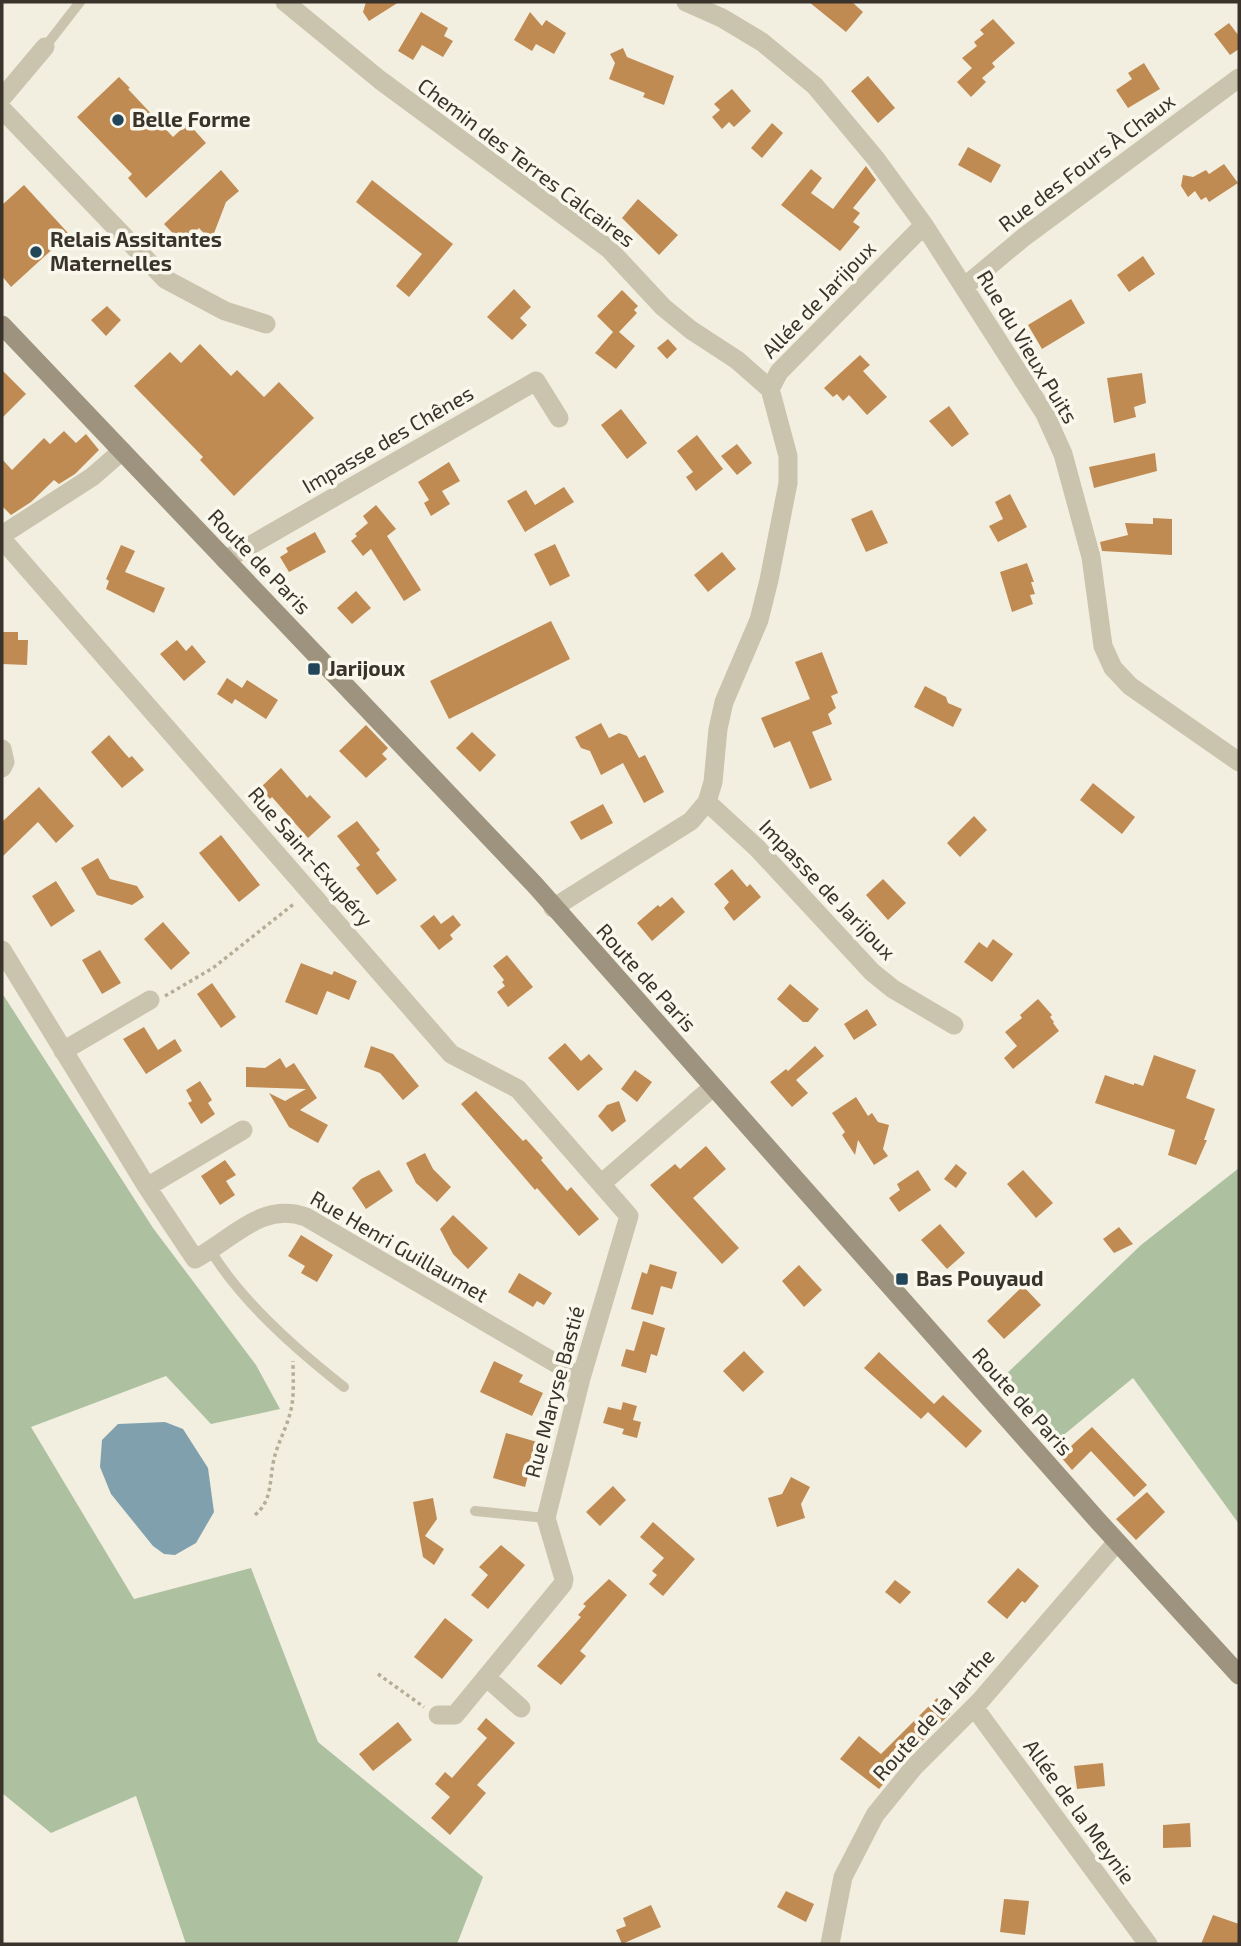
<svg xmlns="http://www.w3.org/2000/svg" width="1241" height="1946" font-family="'Exo 2',sans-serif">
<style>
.green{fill:#adc1a1}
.water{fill:#81a0ae}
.building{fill:#c08b52}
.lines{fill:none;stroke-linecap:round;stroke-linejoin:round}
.path{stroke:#b6ad97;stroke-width:3.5;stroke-dasharray:3.5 3.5;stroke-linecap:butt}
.service{stroke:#cac3ad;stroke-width:10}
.minor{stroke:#cac3ad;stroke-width:19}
.secondary{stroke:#9e937e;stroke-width:19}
.poi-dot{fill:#224659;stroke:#faf8ed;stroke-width:2.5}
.labels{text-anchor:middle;stroke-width:7;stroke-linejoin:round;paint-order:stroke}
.poi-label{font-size:21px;font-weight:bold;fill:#39332b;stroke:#faf8ed;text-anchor:start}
.street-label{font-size:21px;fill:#39332b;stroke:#faf8ed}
</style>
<rect width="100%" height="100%" fill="#f2efe1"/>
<path class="green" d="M2,993L153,1228L256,1365L280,1409L211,1424L166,1376L31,1427L134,1599L251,1568L318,1742L483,1877L457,1944H186L136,1796L51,1833L2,1793Z
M1239,1168V1524L1133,1378L1055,1442L1000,1380L1141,1245Z"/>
<path class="water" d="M165,1422L183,1429L208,1468L214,1512L196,1543L175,1555L164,1554L153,1546L111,1494L100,1467L102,1440L118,1424Z"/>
<path class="building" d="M366,2H399L369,21L363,12Z
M809,2H852L863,12L846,32Z
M421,12L448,28L444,36L453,41L443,57L422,45L413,60L398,51Z
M530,12L542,26L546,20L566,33L554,54L536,44L532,51L514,40Z
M993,19L1015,43L992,63L995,67L982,78L986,82L971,97L957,82L972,68L962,58L977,46L974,42L984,34L980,30Z
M1229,23L1239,36V49L1230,55L1214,34Z
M623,48L627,57L674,76L664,105L643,97L645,93L609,79L615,63L610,54Z
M1144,63L1160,89L1128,108L1116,90L1132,79L1128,73Z
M868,76L895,108L878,123L851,91Z
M119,77L130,88L128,89L173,137L188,123L206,143L146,198L128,178L132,174L77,117Z
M732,89L751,111L734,127L729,122L722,129L712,117L720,110L714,104Z
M772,123L783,133L762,158L751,148Z
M968,147L1001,165L991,183L958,165Z
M1224,164L1238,183L1209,202L1206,197L1201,200L1195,191L1188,197L1181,186L1183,175L1193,177L1206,170L1209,174Z
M866,166L876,180L853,208L860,213L853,222L860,227L840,251L781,205L811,169L822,178L811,193L833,209Z
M221,170L239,191L226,202L211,241L199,228L183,244L164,224Z
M372,180L453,244L409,297L396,286L422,254L356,202Z
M24,185L69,234L11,287L2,276V205Z
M638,199L678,235L659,255L622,218Z
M1143,256L1155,274L1129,292L1117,275Z
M514,289L531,307L520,318L527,325L512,340L487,317Z
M622,290L638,306L634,310L637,313L619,332L635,346L616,369L595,353L613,332L597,316Z
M1071,299L1085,323L1042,349L1028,325Z
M107,306L121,320L106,336L91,320Z
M668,339L677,349L667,359L657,348Z
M200,344L231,376L237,370L264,397L279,382L314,418L234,496L200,460L203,457L134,386L170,352L181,363Z
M860,355L870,365L863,371L887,397L867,415L849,395L843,401L837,394L833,397L824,388Z
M2,370L26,394L2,418Z
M1142,373L1146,403L1134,407L1136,417L1114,423L1107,378Z
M949,406L969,434L952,447L929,421Z
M621,409L647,443L627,459L601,425Z
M64,431L76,443L86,434L99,450L75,474L59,484L54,480L31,502L11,515L2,506V459L12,470L44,438L50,444Z
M697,435L723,469L696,491L686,477L693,472L677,451Z
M737,444L752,463L737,475L721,456Z
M1155,453L1157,471L1094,488L1089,467Z
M449,462L460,481L442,491L450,504L431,516L424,503L429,500L418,482Z
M564,487L574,502L525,532L507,501L526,490L535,505Z
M1010,494L1027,527L998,542L989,526L1003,519L995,502Z
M376,505L396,529L387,536L421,590L404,601L371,549L363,556L351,541L357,536L355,534L368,523L363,516Z
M872,510L888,543L866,552L851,519Z
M1153,518L1172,519V555L1102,551L1100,542L1128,535L1125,523L1153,524Z
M315,532L326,552L289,572L280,557L288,552L286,548Z
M555,544L570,576L550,586L534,554Z
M121,545L135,551L125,572L165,588L154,613L106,589L109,581L106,579Z
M722,552L736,569L708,592L694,575Z
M1027,563L1034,582H1031L1035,594L1030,595L1033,604L1012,612L1000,572Z
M356,591L371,608L352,624L337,608Z
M551,621L570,659L449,719L430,681Z
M2,632H18V640H28L27,665L2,664Z
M177,640L186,651L192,645L206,662L184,681L160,654Z
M822,652L838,693L831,696L836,708L828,714L832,724L812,732L832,780L810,789L790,741L774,748L761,718L810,699L795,662Z
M227,678L242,688L247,680L278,700L266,719L235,699L232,704L217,694Z
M925,686L946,697L948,703L962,709L953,727L914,707Z
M601,723L609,738L619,733L627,736L639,758L645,755L664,792L644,803L623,763L601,775L590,751L581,748L575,737Z
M366,725L388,748L382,754L387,759L366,778L339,751Z
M472,732L496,755L480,772L456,748Z
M109,735L129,758L132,756L144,770L122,788L91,752Z
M281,768L307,798L310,795L331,817L308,838L272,797L270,799L260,788Z
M1093,783L1135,817L1122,834L1080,800Z
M39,787L74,826L56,843L38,822L2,857V822Z
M603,804L613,823L581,840L570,822Z
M974,816L987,830L960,857L947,843Z
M357,821L380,850L376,853L397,880L377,895L356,868L360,865L337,836Z
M221,835L260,885L239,902L199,853Z
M98,858L110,879L137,886L144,897L132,905L97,895L81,868Z
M732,869L747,887L750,884L761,897L734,921L724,908L729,902L714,884Z
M883,879L906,903L888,920L866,895Z
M56,881L75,911L51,927L32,896Z
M672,897L685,912L652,941L637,923L658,905L660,907Z
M434,915L441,924L453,915L461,925L450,935L453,939L439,950L420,926Z
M163,922L190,953L171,970L144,939Z
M993,939L1013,954L992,982L964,962L979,942L987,948Z
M100,950L121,983L102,994L82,960Z
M507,955L533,987L508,1007L497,992L505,986L502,982L504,980L493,966Z
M301,963L332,975L334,971L357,981L349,1000L327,991L317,1015L285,1002Z
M212,983L236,1017L221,1028L197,994Z
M790,984L819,1009L808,1022H803L777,999Z
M1038,999L1052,1015L1050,1017L1054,1022L1053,1023L1059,1031L1013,1069L1004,1058L1017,1046L1005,1032L1022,1018L1020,1015Z
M867,1009L877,1025L854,1040L844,1024Z
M144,1027L158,1050L175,1039L182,1051L146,1074L123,1039Z
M565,1043L581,1061L589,1054L603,1069L578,1091L548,1058Z
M371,1046L393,1054L419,1086L403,1100L380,1073L364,1067Z
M815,1046L824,1056L796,1080L808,1093L792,1107L770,1082L786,1069L788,1071Z
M1154,1055L1196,1070L1186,1098L1215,1109L1204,1140H1207L1196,1165L1168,1155L1175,1130L1095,1103L1105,1075L1134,1085V1083L1143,1086Z
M280,1058L286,1068L294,1063L317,1098L300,1110L328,1125L318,1143L289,1127L269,1093L285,1101L306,1089L246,1087V1067L265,1068Z
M635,1070L652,1082L637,1102L621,1089Z
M200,1081L212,1100L208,1103L215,1114L201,1124L188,1103L192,1101L186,1090Z
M476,1091L523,1141L526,1139L543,1158L541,1160L567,1191L571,1187L599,1219L579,1236L537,1188L535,1190L461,1104Z
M856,1097L868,1116L872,1113L878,1122L889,1125L883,1149L888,1156L874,1165L858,1140L855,1155L842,1135L845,1132L832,1113Z
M619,1101L626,1121L612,1132L598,1116L607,1105Z
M706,1146L726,1169L693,1198L739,1248L722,1264L650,1185L675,1164L680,1169Z
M425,1153L433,1169L451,1187L437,1202L416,1183L406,1163Z
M225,1160L236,1175L226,1181L235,1195L220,1205L201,1176Z
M956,1164L967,1173L956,1188L944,1179Z
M379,1170L393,1191L366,1209L352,1188L361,1179Z
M918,1170L931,1190L899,1212L889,1198L900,1190L897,1184Z
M1023,1170L1053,1203L1036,1218L1007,1184Z
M453,1215L488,1248L468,1269L453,1254L440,1229Z
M940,1224L965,1253L947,1269L921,1240Z
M1119,1227L1133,1244L1114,1253L1103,1239Z
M301,1235L333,1255L317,1282L301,1273L305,1266L288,1256Z
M650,1264L677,1272L672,1289L661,1286L653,1315L631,1309L642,1272L647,1274Z
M799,1265L822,1290L804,1307L782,1281Z
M519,1273L552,1293L544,1305L537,1301L533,1307L508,1292Z
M1023,1286L1041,1305L1004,1339L987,1321Z
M643,1321L665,1328L657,1356L651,1354L646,1373L621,1366L626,1349L634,1351Z
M744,1351L764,1372L743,1392L723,1371Z
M879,1352L934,1404L943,1395L982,1431L966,1448L928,1412L921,1419L864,1368Z
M494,1361L523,1375L519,1382L543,1393L532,1416L480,1392Z
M623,1402L637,1406L633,1420L641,1422L637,1438L622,1434L624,1429L603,1423L608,1407L621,1410Z
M1092,1427L1147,1485L1134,1497L1091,1451L1072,1470L1060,1456Z
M506,1433L537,1442L525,1487L493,1478Z
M791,1477L810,1487L801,1504L805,1518L777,1527L768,1498L782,1494Z
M613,1486L626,1500L600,1526L586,1512Z
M1147,1492L1165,1512L1136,1540L1116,1519Z
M433,1498L437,1519L425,1536L444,1549L434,1565L423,1557L413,1502Z
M653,1522L695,1559L663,1596L649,1584L657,1575L652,1571L664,1558L640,1537Z
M501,1545L525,1565L488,1609L471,1595L488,1575L479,1567Z
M1018,1568L1039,1586L1025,1603L1022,1601L1007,1619L987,1602Z
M609,1579L627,1595L580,1651L586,1656L561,1685L537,1666L581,1617L578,1615L586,1606L583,1604Z
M895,1580L911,1592L900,1604L885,1592Z
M445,1618L473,1640L442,1679L414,1657Z
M937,1698L950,1714L914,1749L879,1789L840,1759L859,1736L881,1754Z
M486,1718L515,1743L477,1785L486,1793L450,1835L431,1818L450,1797L435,1784L445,1772L452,1778L487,1738L477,1729Z
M398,1722L412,1740L373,1771L359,1754Z
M1103,1763L1105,1786L1077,1789L1074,1766Z
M1190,1823L1191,1847L1163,1848V1825Z
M786,1891L814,1904L806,1922L777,1907Z
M1004,1899L1029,1901L1025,1935L1000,1932Z
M651,1905L661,1927L622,1944L616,1930L626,1926L623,1918Z
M1213,1915L1239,1924V1944H1201Z"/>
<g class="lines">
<path class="path" d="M165,996L213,968L295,903
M255,1515C273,1500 269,1480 274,1459C277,1445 285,1431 289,1417C295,1399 293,1380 293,1361
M378,1674L424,1707"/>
<path class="service" d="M45,47L80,2
M211,1251C241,1301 298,1351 344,1387
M475,1511L546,1518"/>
<path class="minor" d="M285,2L380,80L609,249L663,307L691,330L737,360L770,389
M686,2L722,18L762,42L815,86L876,159L924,225L1045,414L1063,454L1091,557L1103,646L1113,668L1130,686L1239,762
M2,98L45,47
M2,109L165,279L225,311L266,324
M964,287L1024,237L1239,78
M2,535L92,477L122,451
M2,539L451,1054L518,1089L629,1216L581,1378L546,1518L564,1579L563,1584L455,1715H438
M225,560L536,381L559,418
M2,749L5,762L2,768
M707,802L757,848L872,972L893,989L954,1025
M553,908L691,821L707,802L713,782L718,729L724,702L759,620L769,580L788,483V456L770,389L779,372L924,225
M2,950L147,1187L195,1259C232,1240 261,1201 306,1217L581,1378
M63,1051L150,1000
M601,1184L713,1087
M147,1187L243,1130
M486,1677L521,1708
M974,1707L1148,1944
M830,1944L843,1877L875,1815L914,1767L980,1701L1117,1542"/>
<path class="secondary" d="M2,325L535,885L1099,1522L1239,1675"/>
</g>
<g class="poi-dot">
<circle cx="118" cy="120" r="7"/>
<circle cx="36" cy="252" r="7"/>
<rect x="307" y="662" width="14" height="14" rx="3.5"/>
<rect x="895" y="1272" width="14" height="14" rx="3.5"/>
</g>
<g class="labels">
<g class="poi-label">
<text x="132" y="127">Belle Forme</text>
<text x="50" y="247">Relais Assitantes<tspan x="50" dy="24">Maternelles</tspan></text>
<text x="328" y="676">Jarijoux</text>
<text x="916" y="1286">Bas Pouyaud</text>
</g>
<g class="street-label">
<text transform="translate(526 163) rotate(37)" y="7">Chemin des Terres Calcaires</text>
<text transform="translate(1087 163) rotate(-37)" y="7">Rue des Fours À Chaux</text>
<text transform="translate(819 300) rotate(-46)" y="7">Allée de Jarijoux</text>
<text transform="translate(1027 347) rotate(59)" y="7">Rue du Vieux Puits</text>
<text transform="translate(388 440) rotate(-30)" y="7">Impasse des Chênes</text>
<text transform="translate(259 562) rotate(46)" y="7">Route de Paris</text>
<text transform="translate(310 857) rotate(49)" y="7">Rue Saint-Exupéry</text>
<text transform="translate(827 890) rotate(46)" y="7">Impasse de Jarijoux</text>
<text transform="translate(646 978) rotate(48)" y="7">Route de Paris</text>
<text transform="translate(399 1247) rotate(30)" y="7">Rue Henri Guillaumet</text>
<text transform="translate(555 1392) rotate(-75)" y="7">Rue Maryse Bastié</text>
<text transform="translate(1022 1402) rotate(48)" y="7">Route de Paris</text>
<text transform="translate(934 1715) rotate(-48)" y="7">Route de la Jarthe</text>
<text transform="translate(1079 1812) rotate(54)" y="7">Allée de la Meynie</text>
</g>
</g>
<rect width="1241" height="1946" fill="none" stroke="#39332b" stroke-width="7"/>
</svg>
